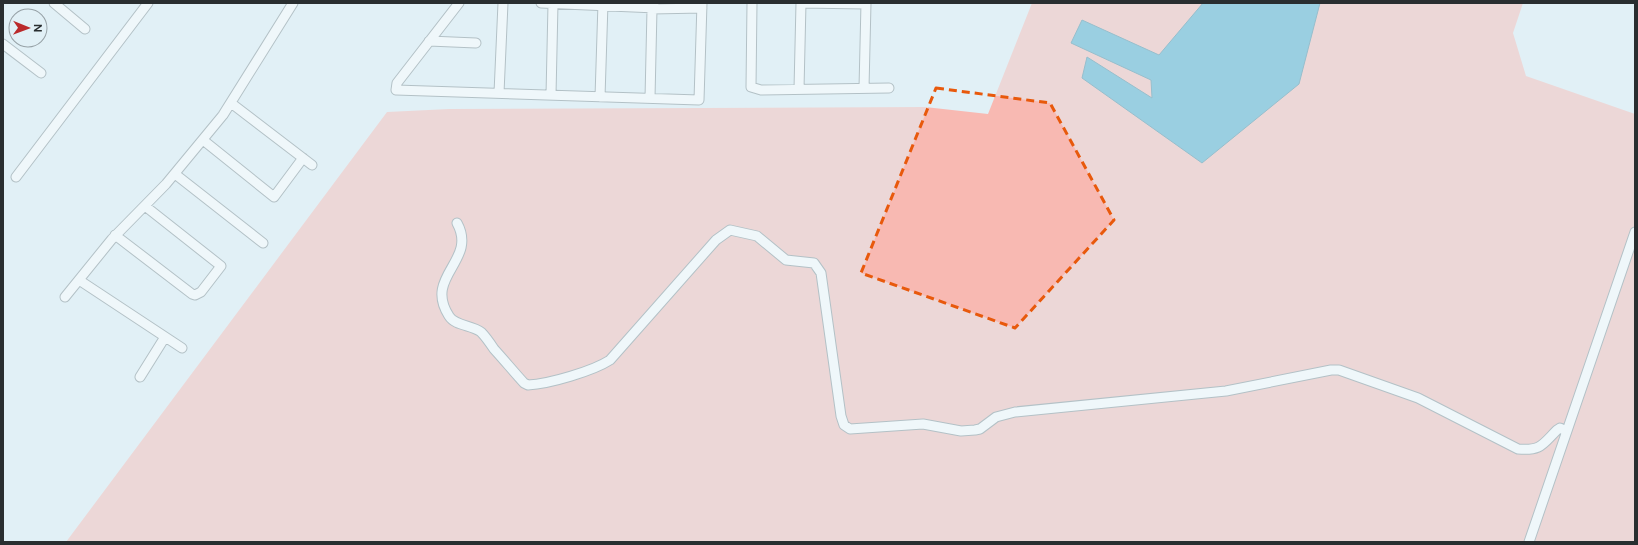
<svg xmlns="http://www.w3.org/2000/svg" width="1638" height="545" font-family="'Public Sans',sans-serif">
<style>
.green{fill:#f8b9b2}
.water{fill:#44a6c7;stroke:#3c829a}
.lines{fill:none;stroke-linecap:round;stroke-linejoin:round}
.minor-casing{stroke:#7b888d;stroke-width:11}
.minor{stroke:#fff;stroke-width:9}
.marked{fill:none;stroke:#e8590c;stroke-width:3;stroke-dasharray:8 5;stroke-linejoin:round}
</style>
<rect width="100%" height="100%" fill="#e1f0f6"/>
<path class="green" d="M1032,3H1523L1513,33L1526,76L1635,114V542H66L387,112L449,109L925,107L988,114Z"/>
<path class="water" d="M1203,3H1320L1299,84L1202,163L1082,78L1087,57L1152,98L1151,80L1071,43L1082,20L1159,55Z"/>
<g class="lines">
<defs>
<path id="minor" d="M54,3L85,29
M459,3L397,83L396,90L699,100L702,3
M541,3L656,8
M752,3L751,87L761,90L889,88
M801,3L865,4
M429,41L476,43
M3,44L41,73
M864,88L866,3
M799,89L801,3
M499,93L503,3
M551,95L553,4
M600,97L603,3
M650,98L652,9L702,8
M231,103L312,165
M203,140L274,197L303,158
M175,174L263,243
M16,177L148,3
M457,223C478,261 423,276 449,316C455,326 472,325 481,332C486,337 490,343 494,349C504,360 514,372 524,383L528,385C549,384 593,371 610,360L716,240L730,230L757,236L786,260L814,263L821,273L841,416L844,425L850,429L923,424L961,431L975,430L980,429L996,417L1015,412L1226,391L1331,370H1339L1418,398L1518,449C1541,451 1542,445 1557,430L1560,428L1566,431
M115,235L192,294L195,295L201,292L221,266L145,206
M79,280L182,348
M65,297L112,239L166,184L223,115L293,3
M140,377L165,337
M1529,542L1635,232"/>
</defs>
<use href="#minor" class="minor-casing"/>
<use href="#minor" class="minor"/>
</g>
<path d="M0 0H1638V545H0ZM936,88L1050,103L1114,220L1015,328L861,273Z" fill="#e1f0f6" fill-opacity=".55" fill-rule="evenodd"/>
<path class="marked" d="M936,88L1050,103L1114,220L1015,328L861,273Z"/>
<rect width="1638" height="545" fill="none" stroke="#292e30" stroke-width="8"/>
<g transform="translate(28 28) rotate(91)"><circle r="19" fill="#e1f0f6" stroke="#97a2a7"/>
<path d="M0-3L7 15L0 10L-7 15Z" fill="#ba2a2b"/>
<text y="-6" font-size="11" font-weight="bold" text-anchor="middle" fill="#292e30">N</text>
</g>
</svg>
